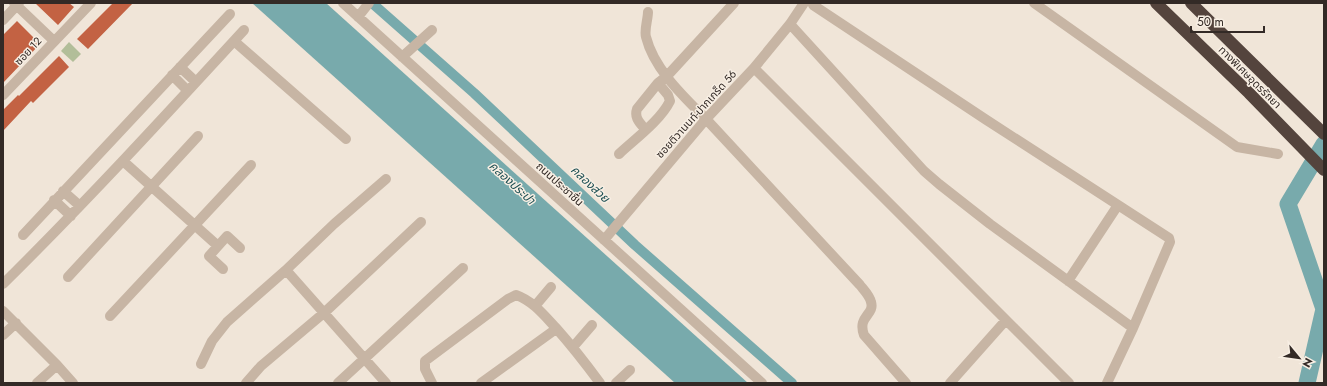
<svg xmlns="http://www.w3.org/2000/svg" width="1327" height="386" font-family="Jost,'Noto Sans Thai',sans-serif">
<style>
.green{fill:#b2be99}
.water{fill:#78aaac}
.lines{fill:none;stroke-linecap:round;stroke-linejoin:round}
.canal{stroke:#78aaac;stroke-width:10}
.river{stroke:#78aaac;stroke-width:17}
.building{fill:#c36243}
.minor{stroke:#c7b5a4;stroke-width:10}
.highway{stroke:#54443d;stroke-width:12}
.labels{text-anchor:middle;stroke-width:3;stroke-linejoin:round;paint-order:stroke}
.street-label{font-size:11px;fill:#332a26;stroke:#f8efe4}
.water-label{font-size:12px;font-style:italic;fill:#1d4f53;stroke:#f8efe4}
</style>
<rect width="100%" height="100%" fill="#f0e5d8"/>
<path class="green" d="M69,42L81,54L73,62L61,51Z"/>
<path class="water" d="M252,3H326L748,383H675Z"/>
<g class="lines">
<path class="canal" d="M372,3L474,93L635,245L792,383"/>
<path class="river" d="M1307,383L1324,309L1288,204L1324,144"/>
</g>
<path class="building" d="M35,3H69L74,7L58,25Z
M113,3H133L88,49L77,39Z
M17,21L40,44L3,83V35Z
M59,56L69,67L33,103L31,101L3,131V110L18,95L19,96Z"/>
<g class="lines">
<path class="minor" d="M14,3L54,41
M343,3L762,383
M813,3V5L985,119L1169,238L1170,242L1133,328L1107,383
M1034,3L1237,147L1278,154
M648,12C648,19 644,30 646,37C654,69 683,96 706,119L860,285C864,290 870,296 871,302C875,315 857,316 864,335L906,383
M358,17L369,3
M3,20L19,3
M790,24L924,171L939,184L990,224L1133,328
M234,41L346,139
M402,57L432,30
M180,67L196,82
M754,68L1069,383
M172,75L188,91
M3,95L91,3
M645,129C640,123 634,118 637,109L658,83L667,76L734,3
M619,154C635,139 660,121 670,101L668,95L658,83
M123,161L218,246
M63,191L80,206
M54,200L71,216
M23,235L230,14
M604,240L706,119L754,68L790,24L804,3
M223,269L209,256L227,236L240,248
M286,270L386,383
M68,277L198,136
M1068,281L1118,205
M3,284C86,202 165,116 244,30
M535,306L551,287
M3,311L57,365L37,383
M110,316L251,165
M3,335L16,323
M573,347L592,325
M201,364L212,341L227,322L286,270L334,224L386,179
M57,365L73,383
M246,383L261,366L325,312L421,222
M338,383L463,268
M432,383L425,369V361L508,299L516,295C533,301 544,315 556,328C572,346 586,364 600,383
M481,383L556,329
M616,383L630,370
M950,383L1006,320"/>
<path class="highway" d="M1156,3L1249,93L1324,170
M1191,3L1324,134"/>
</g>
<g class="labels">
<g class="street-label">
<text transform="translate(28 51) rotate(-47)" y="4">ซอย 12</text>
<text transform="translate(1250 77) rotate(45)" y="4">ทางพิเศษอุดรรัถยา</text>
<text transform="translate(696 114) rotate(-48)" y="4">ซอยติวานนท์-ปากเกร็ด 56</text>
<text transform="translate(560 184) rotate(42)" y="4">ถนนประชาชื่น</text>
</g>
<g class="water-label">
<text transform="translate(512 183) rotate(42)" y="4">คลองประปา</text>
<text transform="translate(590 184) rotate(43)" y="4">คลองส่วย</text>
</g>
</g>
<rect width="1327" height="386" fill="none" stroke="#332a26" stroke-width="8"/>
<g transform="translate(1299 358) rotate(119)" stroke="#f8efe4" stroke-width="3" paint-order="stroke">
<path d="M0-3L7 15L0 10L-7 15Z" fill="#332a26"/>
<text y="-6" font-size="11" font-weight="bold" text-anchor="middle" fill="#332a26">N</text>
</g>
<path d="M1191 26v6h73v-6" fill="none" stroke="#332a26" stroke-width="2"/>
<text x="1197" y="26" font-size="12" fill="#332a26" stroke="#f8efe4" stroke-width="3" paint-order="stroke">50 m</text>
</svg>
